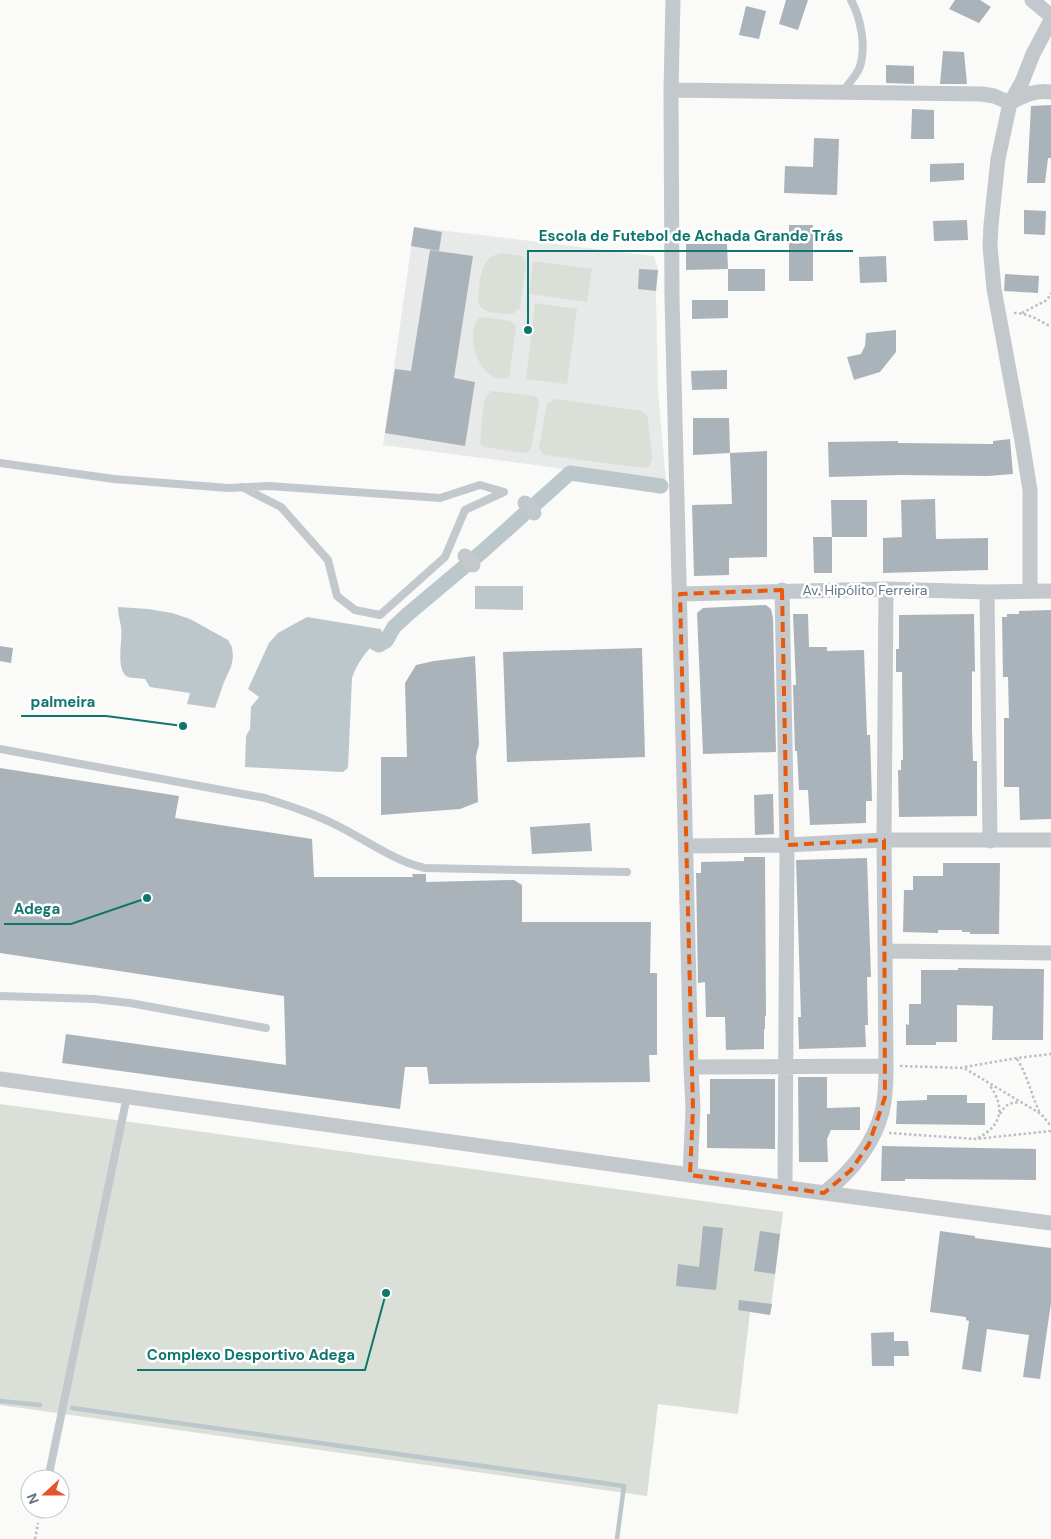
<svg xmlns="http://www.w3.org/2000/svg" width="1051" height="1539" font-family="'DM Sans',sans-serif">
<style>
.built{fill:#e8e9e9}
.green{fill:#dadfd7}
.water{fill:#bbc7cb}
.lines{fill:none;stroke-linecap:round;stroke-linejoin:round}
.stream{stroke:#bbc7cb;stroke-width:4.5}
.canal{stroke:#bbc7cb;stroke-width:15}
.building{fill:#aab3b9}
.path{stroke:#bbbfc2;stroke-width:2.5;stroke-dasharray:2.5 2.5;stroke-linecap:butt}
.service{stroke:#c3c8cc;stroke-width:8}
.minor{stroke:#c3c8cc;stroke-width:15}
.marked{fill:none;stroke:#e8590c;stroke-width:4;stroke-dasharray:10 6;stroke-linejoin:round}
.labels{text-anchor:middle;stroke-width:5;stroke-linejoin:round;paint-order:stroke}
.street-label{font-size:14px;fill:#657683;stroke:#fff}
.leader{fill:none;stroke:#0f766e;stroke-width:2}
.callout-dot{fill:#0f766e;stroke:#fff;stroke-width:2}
.callout-label{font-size:15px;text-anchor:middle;font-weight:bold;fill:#0f766e;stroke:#fff;stroke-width:5;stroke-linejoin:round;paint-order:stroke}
</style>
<rect width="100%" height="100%" fill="#fafaf8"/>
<path class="built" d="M414,227L654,256L658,270L656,291L658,391L666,481L626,477L383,445Z"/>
<path class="green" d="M502,253L522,256L526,262L520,308L512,314C501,313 482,315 478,302C480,283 478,257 502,253Z
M533,261L592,269L587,302L529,294Z
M535,303L577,309L567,384L526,379Z
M481,317L511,321L516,326L509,378C479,387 462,330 481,317Z
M492,391L535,396L538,399L539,404L531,448L528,452L523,453L484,447L480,444L484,401L488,394Z
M555,399L642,411L647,416L648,420L652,458L650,466L644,468L544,455L539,448L547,404Z
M0,1104L783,1212L770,1315L750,1312L738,1414L658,1404L647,1496L0,1405Z"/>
<path class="water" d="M475,586H523V610L475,609Z
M118,607L148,609L172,613L190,619L228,640L232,647L233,657L231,667L224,682L215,708L187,704L190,693L150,687L145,679C139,678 129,679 125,675C116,664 123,640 121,627C120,620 118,615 118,607Z
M307,617L374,628L381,629L383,636C369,648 358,660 352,678L348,768L343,772L245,767L246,736L250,729L251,707L259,697L248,689L269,643L278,633Z"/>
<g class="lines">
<path class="stream" d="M0,1401L40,1405
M72,1408L624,1486L617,1539"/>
<path class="canal" d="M375,643L379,645L386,641L394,627L408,614L483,551L570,473L661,486"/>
</g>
<path class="building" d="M786,0H808L798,30L779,24Z
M955,0H980L991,7L979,23L949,9Z
M746,6L766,11L759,39L739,35Z
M943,51L964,52L967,84H940Z
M886,65L914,66V84L886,83Z
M1051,105V158H1048L1045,183H1027L1031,106Z
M912,109L934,110V139H911Z
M814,138L839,139L837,195L784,193L785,166L813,167Z
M964,163V180L930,182V164Z
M1024,210L1046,211L1045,235L1024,234Z
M967,220L968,240L934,241L933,221Z
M789,225H813V281H789Z
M414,227L442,232L439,251L411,246Z
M686,244H727L728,269L686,270Z
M430,250L473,256L454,378L475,382L465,446L385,433L395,369L411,371Z
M886,256L887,282L860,283L859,257Z
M639,269L658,270L656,291L638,289Z
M728,269H765V291H728Z
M1005,274L1039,276L1038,293L1004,291Z
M692,300H728V318L692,319Z
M896,330V352L880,372L854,380L847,357L861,354L865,346L866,333Z
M727,370V389L692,390L691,371Z
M693,418H729L730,453L693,455Z
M1010,439L1013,474L988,476L899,475L829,477L828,442L898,441V443L993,444V441Z
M767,451V557L729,558V575L694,576L692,505L732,504L730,453Z
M935,499L936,539L988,538V570L883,573V538L902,537L901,500Z
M831,500H867V537H832V573H814L813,537H832Z
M766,605L771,609L773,618L776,752L703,754L697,613L703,608Z
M1051,610V819L1020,820L1019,787H1004V718H1009L1008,677H1003L1002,617H1007V614H1019V611Z
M793,614H808L809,647H827V651L864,650L867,735H870L872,801H866V823L810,825L808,790H799L797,751H795L793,685H796Z
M974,614L975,672L972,671V730L973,761H977V816L899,817L898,770H901V760H903L902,672H896V649H899V615Z
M0,646L13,648L11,663L0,661Z
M642,648L645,757L507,762L503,652Z
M475,656L479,744L476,756L478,802L460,809L381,815V757H407L405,683L416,665L434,661Z
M0,768L179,796L175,818L312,839L314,877H413L412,874H426V882L514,880L522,885V922H651L650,973H657V1055H649L650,1082L429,1084L427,1067H405L400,1109L62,1063L66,1034L286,1065L284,996L0,953Z
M773,794L774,834L755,835L754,795Z
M590,823L592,851L532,854L530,827Z
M744,857H765L766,1016H765V1029H764V1049L726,1050L725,1017H706L705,982L698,983L696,873H701V862L744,861Z
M867,858L871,977H867L868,1025H865L866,1047L799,1049L798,1017H801L796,860Z
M943,863H1000L999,934H970V932H962V930H938V933L903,932L904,890H913V876H943Z
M958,968L1044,969L1043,1040H992L993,1006L957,1005V1042H936V1045H906V1024L909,1025V1004H921V970H958Z
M798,1077H827V1108L860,1107V1130H831L827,1139L828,1162H799Z
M710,1079H775V1149L707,1148V1114H710Z
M927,1095H967V1103H985V1125L896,1124L897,1101L927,1100Z
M882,1146L1036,1149V1180L905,1179V1181H881Z
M703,1226L723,1228L716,1290L676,1286L678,1264L699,1267Z
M760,1231L780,1234L775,1274L754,1271Z
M940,1231L975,1236V1238L1051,1248V1303L1040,1379L1023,1377L1029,1335L987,1329L981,1372L962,1369L969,1321L966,1320V1317L930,1312Z
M739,1300L772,1304L770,1315L738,1310Z
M894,1332V1341H908L909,1356H894V1366H872L871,1333Z"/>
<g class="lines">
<path class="path" d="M1014,313C1028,313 1039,320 1051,327
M1022,313L1047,300L1051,293
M1017,1059C1028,1076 1031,1095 1040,1113
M900,1066L964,1068L1041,1114L1051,1126
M965,1067L1017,1058L1051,1054
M1000,1114C1005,1105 1009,1103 1019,1102
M889,1133L976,1139L1051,1131
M978,1138C1001,1126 1006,1108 990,1086
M35,1539L38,1523"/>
<path class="service" d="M843,92C848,84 855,77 859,69C867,49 861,18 851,0
M0,463L114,479L228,488L269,486L440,498L480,485L504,492L465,510L445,557L380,615L355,610L337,596L328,560L281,507L242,487
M0,749L265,798C290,806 315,814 338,826C366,840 394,861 425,868L627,872
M0,996L94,999L130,1003L266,1028
M48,1479L127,1096
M40,1514L41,1509"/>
<path class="minor" d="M673,0L671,90L672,297L691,1067L693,1109L690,1175
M1032,0L1051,16
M671,90L982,94L994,96L1010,103C1024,95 1035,90 1051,92
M525,503L534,513
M465,556L473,565
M782,590L787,845L785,1187
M1030,591V490L1021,435L994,289L990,246L991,225L998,159L1010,103L1022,82L1033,54L1051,20
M987,592L990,841
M680,594L886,589L987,592L1051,591
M686,846L787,845L884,840H1051
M886,951L1051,953
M691,1067L886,1066
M0,1079L690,1175L1051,1223
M824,1193C851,1172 873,1146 882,1112C886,1097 886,1081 886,1066L884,840L886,589"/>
</g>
<path class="marked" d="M782,590L787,845L884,840L885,1097L869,1144L851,1170L824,1193L690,1175L693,1109L680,594Z"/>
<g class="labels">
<g class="street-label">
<text x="865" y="595">Av. Hipólito Ferreira</text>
</g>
</g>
<path class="leader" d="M528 330L528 251H853M183 726L106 716H21M147 898L71 924H4M386 1293L365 1370H137"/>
<g class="callout-dot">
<circle cx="528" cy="330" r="5"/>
<circle cx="183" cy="726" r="5"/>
<circle cx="147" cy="898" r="5"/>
<circle cx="386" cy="1293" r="5"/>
</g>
<g class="callout-label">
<text x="691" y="241">Escola de Futebol de Achada Grande Trás</text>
<text x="63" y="707">palmeira</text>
<text x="37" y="914">Adega</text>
<text x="251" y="1360">Complexo Desportivo Adega</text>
</g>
<g transform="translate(45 1494) rotate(249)"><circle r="24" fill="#ffffff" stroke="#c1c8cd"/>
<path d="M0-4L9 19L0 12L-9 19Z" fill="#e4572e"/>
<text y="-8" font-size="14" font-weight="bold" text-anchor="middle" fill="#657683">N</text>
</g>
</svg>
